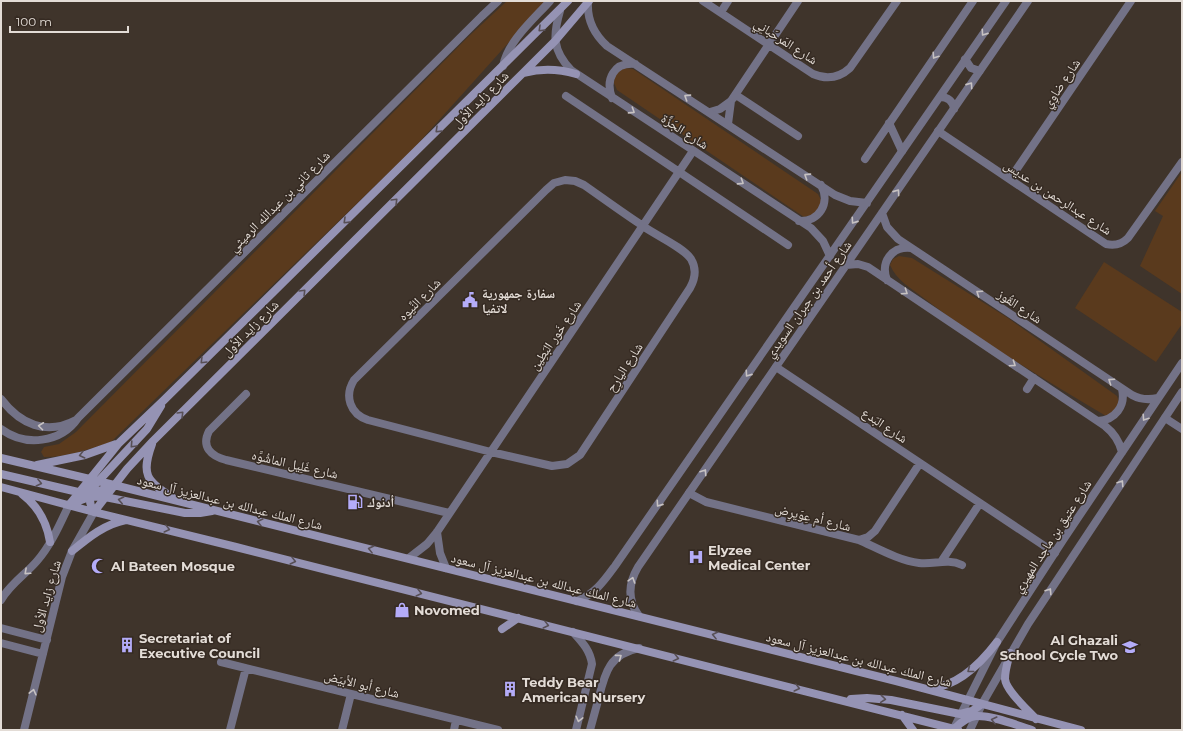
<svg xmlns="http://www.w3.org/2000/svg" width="1183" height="731" font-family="Montserrat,'Noto Naskh Arabic',sans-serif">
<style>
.green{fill:#5a3a1d}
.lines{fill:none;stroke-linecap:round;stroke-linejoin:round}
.minor{stroke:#737287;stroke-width:8}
.tertiary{stroke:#737287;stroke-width:8}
.secondary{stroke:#9593b4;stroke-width:8}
.oneway{stroke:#574f55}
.oneway2{stroke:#c7c2c2}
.labels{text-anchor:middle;stroke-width:3;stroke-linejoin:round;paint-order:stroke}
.street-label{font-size:13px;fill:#e3dcd6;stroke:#352a22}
.poi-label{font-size:13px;font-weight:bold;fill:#e3dcd6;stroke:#352a22;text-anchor:start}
</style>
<rect width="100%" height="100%" fill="#3f342b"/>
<path class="green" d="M507,1H546L414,148L111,442C90,449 67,457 44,457L41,452L44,447L59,444L76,432L468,37Z
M625,68L633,69L818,194L821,200L820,213L804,217L617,90L614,83L615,73Z
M1182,172V294L1140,266L1163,216L1155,211Z
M899,256L912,258L1008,318L1117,396L1120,405L1116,412L1106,416C1044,379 982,343 925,299C912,289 896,280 890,265L893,259Z
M1104,262L1182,312V324L1156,362L1075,308Z"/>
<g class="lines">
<path class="minor" d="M703,1L813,74C827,80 839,78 850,68L897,1
M721,12L728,1
M503,66C508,41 533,20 550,1
M736,95L798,136
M566,96L788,245
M710,112L720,109L731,101L798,1
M889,123L902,151
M728,124L731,101
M938,131L1106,244C1115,246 1122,244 1128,238L1182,162
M865,159L973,1
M1010,179L1131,1
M565,180L575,181L584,185C604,199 623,213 643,226C655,235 683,247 691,259C697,269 695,279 690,288L580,455L567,464L552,466L491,452L368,420C350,414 344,396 354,380L546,190L554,183Z
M776,367L1055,553
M246,394L209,431C201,447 211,456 226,460L449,513
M1,399C20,424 46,436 76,420
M1165,418L1182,429
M1,429C25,447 61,443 78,418L482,16L498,1
M689,493L706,502L859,540L868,537L875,531L920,463
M437,532L440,553L446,568
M859,540C877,548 900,561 919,563C934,565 947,558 962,565
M409,558L427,544L437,532L693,151
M941,562L980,503
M1,600C10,584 25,575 37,561C51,545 60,524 69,505
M1,628L47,640
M573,632C582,642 590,650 592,664L576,730
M1,643L43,654
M221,662L498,730
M24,730L62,577L72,551L94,512
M230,730L246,668
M342,730L351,694
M454,730L456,720
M590,730C593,719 596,708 599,697C605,672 610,654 639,648"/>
<path class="tertiary" d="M588,3C587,21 594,34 607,46L835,195L850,201L867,203
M560,11C553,35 552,50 571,70L811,228L823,241L830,256
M965,59L971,68L980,71
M940,97C948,97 953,101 954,109
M612,98C605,79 614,62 635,64
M882,213L887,227L898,239L1132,395C1141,400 1149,400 1158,398
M799,221C819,222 831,203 821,185
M846,265L858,264L868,267L1105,426C1114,433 1119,440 1122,452
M887,280C880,262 892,246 911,248
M1027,389L1034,378
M1098,421C1115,420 1126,406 1122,389
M577,601C595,594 604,581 615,566L1006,1
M639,616C627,600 628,584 638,567L1028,1
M953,730L997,642L1063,540L1182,363
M970,730L982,704L1028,624L1182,392"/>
<path class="secondary" d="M524,73C542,68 559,69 576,74
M152,444C141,474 146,481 172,497
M1,458L98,481L896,681L1081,730
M37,465L85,455L116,444
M1,474L78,492H96L113,486
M1,487L94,512L236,547L958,730
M22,494C38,506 47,523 50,542
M69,505L119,443L163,401L568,1
M69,505C83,499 90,495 105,497L185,513H200L212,511
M94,512L127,469L153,441L523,73L555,41L589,1
M94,512C89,504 88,497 92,488L147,429L161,406
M72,551C89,537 105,524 126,520
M502,629L518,618
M1010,653C1008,661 1005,670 1005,679C1006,691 1028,710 1036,719
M931,688C958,686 981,663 997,642
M851,699L867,698L891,700L960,714L972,711L982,704
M902,715L913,730
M954,729C960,723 967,717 976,716C992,715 1016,725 1032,730"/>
</g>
<defs><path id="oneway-chevron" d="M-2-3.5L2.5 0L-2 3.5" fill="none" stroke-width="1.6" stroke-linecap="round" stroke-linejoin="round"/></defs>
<g class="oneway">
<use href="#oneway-chevron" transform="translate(541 29) rotate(136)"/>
<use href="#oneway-chevron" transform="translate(438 130) rotate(136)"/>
<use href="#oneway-chevron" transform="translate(395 201) rotate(-45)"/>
<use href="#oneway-chevron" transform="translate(346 221) rotate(136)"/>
<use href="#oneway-chevron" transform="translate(303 292) rotate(-45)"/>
<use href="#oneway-chevron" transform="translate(203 361) rotate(135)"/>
<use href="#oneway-chevron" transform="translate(181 414) rotate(-45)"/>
<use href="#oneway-chevron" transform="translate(133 445) rotate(133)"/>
<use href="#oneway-chevron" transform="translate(82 455) rotate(166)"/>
<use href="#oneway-chevron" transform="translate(39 483) rotate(14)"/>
<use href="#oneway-chevron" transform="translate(121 500) rotate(-168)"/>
<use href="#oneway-chevron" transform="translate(260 522) rotate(-166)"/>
<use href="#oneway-chevron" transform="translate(167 529) rotate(14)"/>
<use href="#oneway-chevron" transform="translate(371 549) rotate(-166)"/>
<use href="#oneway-chevron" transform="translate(293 561) rotate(14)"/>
<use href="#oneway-chevron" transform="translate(419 593) rotate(14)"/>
<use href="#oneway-chevron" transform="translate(546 625) rotate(14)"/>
<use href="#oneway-chevron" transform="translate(715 635) rotate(-166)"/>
<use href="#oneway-chevron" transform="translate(676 658) rotate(14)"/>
<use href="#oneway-chevron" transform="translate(970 670) rotate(142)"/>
<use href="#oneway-chevron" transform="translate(797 688) rotate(14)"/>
<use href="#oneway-chevron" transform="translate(883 699) rotate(5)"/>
<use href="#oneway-chevron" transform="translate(994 720) rotate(-166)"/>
</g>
<g class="oneway2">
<use href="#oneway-chevron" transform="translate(984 33) rotate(125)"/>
<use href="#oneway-chevron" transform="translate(935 56) rotate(124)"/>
<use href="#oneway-chevron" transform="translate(970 85) rotate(-55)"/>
<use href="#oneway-chevron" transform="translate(687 97) rotate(-147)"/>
<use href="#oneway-chevron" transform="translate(632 111) rotate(33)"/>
<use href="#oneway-chevron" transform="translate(807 176) rotate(-147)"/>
<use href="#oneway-chevron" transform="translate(741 182) rotate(33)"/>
<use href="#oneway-chevron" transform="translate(897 192) rotate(-55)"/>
<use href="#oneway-chevron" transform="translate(854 221) rotate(125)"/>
<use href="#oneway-chevron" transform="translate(905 292) rotate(34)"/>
<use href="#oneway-chevron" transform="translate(979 293) rotate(-146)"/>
<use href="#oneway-chevron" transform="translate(1013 364) rotate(34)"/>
<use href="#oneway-chevron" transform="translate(748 374) rotate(125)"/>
<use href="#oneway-chevron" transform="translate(1111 381) rotate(-146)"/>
<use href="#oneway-chevron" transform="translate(1145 418) rotate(124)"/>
<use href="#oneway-chevron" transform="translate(41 426) rotate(-173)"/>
<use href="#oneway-chevron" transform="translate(704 472) rotate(-56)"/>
<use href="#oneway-chevron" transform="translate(1121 483) rotate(-56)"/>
<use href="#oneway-chevron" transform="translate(659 504) rotate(125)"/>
<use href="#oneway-chevron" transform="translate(27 572) rotate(138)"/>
<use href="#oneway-chevron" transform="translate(632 580) rotate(-72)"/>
<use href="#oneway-chevron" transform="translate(1049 591) rotate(-57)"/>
<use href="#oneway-chevron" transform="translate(619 657) rotate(-36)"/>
<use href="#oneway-chevron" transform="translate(33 692) rotate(-76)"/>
<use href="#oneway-chevron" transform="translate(579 719) rotate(104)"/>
</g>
<defs>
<symbol id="civic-bare" viewBox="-9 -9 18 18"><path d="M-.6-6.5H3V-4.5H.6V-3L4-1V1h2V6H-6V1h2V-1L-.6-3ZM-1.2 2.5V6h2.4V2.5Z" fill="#b4acf9" stroke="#352a22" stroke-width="2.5" paint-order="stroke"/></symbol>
<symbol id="fuel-bare" viewBox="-9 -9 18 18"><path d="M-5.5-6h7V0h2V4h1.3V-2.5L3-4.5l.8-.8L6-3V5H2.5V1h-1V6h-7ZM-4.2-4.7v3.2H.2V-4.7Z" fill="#b4acf9" stroke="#352a22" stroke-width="2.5" paint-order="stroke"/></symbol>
<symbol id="hospital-bare" viewBox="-9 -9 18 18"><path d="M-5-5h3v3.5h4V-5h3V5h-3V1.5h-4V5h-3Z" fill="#b4acf9" stroke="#352a22" stroke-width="2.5" paint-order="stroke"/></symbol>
<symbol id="mosque-bare" viewBox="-9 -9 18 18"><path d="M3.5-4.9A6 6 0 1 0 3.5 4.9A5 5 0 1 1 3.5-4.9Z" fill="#b4acf9" stroke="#352a22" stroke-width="2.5" paint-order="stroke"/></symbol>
<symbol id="shop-bare" viewBox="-9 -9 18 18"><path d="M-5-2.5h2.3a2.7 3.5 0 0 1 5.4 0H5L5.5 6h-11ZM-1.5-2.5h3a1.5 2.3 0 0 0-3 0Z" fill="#b4acf9" stroke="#352a22" stroke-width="2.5" paint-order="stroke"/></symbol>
<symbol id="building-bare" viewBox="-9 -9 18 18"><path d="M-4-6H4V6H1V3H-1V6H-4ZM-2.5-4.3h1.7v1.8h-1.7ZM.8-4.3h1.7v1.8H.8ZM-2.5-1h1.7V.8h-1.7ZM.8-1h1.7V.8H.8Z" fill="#b4acf9" stroke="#352a22" stroke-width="2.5" paint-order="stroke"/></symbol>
<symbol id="school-bare" viewBox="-9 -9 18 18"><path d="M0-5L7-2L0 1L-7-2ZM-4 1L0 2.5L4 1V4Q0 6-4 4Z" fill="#b4acf9" stroke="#352a22" stroke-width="2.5" paint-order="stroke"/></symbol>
</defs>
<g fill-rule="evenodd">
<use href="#civic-bare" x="459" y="289" width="22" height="22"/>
<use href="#fuel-bare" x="344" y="491" width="22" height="22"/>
<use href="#hospital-bare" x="685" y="546" width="22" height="22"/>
<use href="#mosque-bare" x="88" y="555" width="22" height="22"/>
<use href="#shop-bare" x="391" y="599" width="22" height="22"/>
<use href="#building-bare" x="116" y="634" width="22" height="22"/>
<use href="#school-bare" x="1119" y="636" width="22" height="22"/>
<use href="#building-bare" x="499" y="678" width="22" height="22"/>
</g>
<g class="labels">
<g class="street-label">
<text transform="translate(786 41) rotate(33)" y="5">شارع المَرحَبانِي</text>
<text transform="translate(1061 83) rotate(-56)" y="5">شارع ضاوِي</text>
<text transform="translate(480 99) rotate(-45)" y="5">شارع زايد الأول</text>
<text transform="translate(685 131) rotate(33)" y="5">شارع الجَزَّة</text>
<text transform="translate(1058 197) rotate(33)" y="5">شارع عبدالرحمن بن عديس</text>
<text transform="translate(279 201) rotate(-45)" y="5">شارع ثاني بن عبدالله الرميثي</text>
<text transform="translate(419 299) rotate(-45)" y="5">شارع النِّيوه</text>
<text transform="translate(808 299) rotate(-55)" y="5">شارع أحمد بن جبران السويدي</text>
<text transform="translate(1020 306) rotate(34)" y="5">شارع القُوز</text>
<text transform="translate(250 328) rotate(-45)" y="5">شارع زايد الأول</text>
<text transform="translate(555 335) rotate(-56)" y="5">شارع خَور البَطِين</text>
<text transform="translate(624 367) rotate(-57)" y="5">شارع اليارِح</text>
<text transform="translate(885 425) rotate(34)" y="5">شارع البَدع</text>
<text transform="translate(295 464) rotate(13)" y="5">شارع غَلِيل الماشُوَّه</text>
<text transform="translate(230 502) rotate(14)" y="5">شارع الملك عبدالله بن عبدالعزيز آل سعود</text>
<text transform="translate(813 517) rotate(14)" y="5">شارع أم عِوَيرِض</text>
<text transform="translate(1052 536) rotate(-57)" y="5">شارع عتيق بن ماجد المهيري</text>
<text transform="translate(544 580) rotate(14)" y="5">شارع الملك عبدالله بن عبدالعزيز آل سعود</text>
<text transform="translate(46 596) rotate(-74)" y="5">شارع زايد الأول</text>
<text transform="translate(859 659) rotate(14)" y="5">شارع الملك عبدالله بن عبدالعزيز آل سعود</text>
<text transform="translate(362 684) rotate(14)" y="5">شارع أبو الأبيَض</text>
</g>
<g class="poi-label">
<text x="482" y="298">سفارة جمهورية<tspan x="482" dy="15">لاتفيا</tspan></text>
<text x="367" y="507">أدنوك</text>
<text x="708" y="555">Elyzee<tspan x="708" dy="15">Medical Center</tspan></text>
<text x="111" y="571">Al Bateen Mosque</text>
<text x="414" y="615">Novomed</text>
<text x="139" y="643">Secretariat of<tspan x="139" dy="15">Executive Council</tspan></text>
<text x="1118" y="645" text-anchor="end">Al Ghazali<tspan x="1118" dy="15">School Cycle Two</tspan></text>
<text x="522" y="687">Teddy Bear<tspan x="522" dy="15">American Nursery</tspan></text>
</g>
</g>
<rect width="1183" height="731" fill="none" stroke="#e3dcd6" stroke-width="4"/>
<path d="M10 26v6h118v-6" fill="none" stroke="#e3dcd6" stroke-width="2"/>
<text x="16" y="26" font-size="12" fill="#e3dcd6" stroke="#352a22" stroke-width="3" paint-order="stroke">100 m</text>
</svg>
